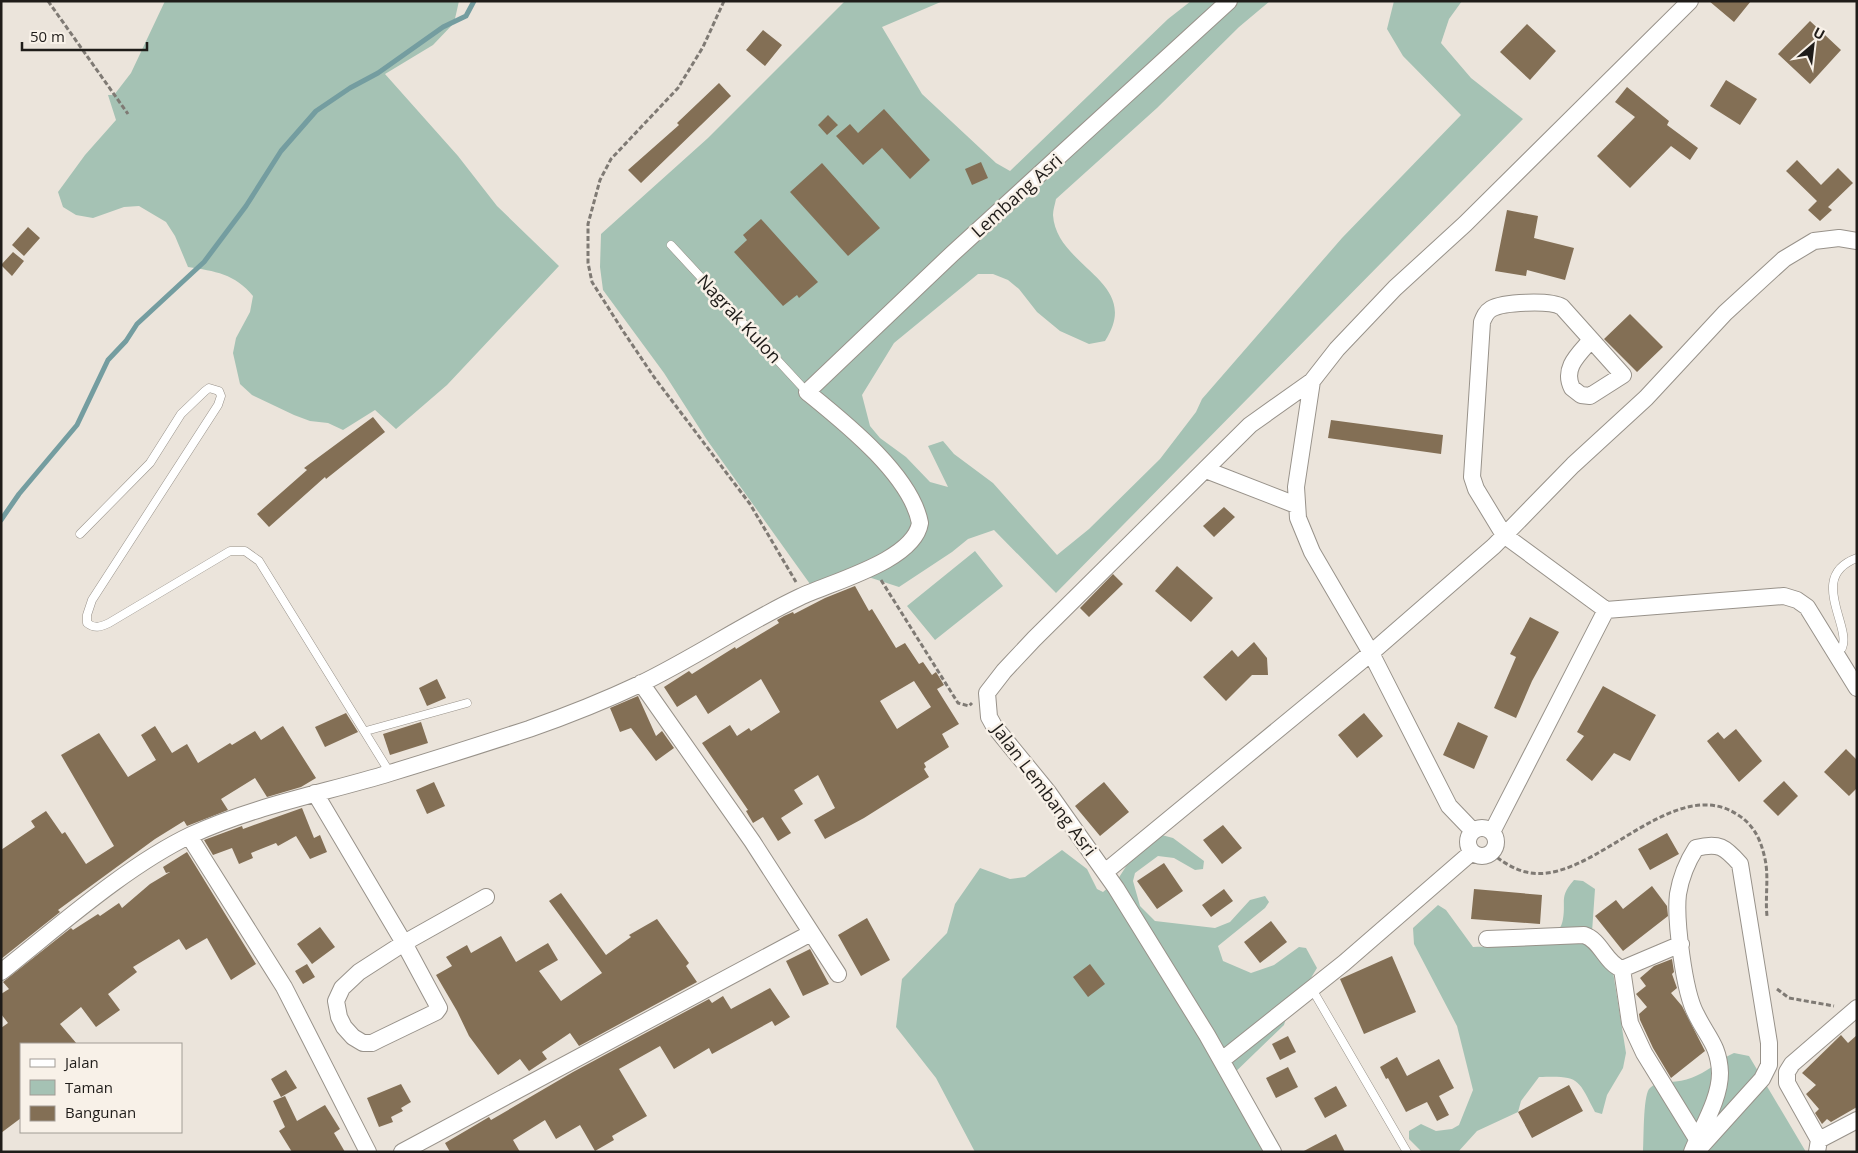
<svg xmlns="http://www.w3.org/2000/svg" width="1858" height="1153" font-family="'Open Sans',sans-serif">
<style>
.green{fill:#a5c2b4}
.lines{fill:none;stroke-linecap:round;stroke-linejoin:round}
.stream{stroke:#749da0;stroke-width:5}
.building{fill:#836f55;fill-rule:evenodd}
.service-casing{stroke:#98928a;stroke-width:9}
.minor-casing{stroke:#98928a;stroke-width:18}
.path{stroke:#7f7a74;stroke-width:3;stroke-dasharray:5 2.5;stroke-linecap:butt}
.service{stroke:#fff;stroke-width:8}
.minor{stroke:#fff;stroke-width:16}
.labels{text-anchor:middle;stroke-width:5;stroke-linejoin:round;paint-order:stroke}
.street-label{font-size:18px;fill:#1f1c19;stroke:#f8f1e8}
</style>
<rect width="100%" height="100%" fill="#ebe4db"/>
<path class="green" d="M165,1H459L454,23L433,45L385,74L458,156L497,206L559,266L447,385L396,429L375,410L343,430L328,423L310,421L294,415L252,395L240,384L233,353L236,338L250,312L253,296C235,274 215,271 188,267L175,236L166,222L139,206L124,207L93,218L76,215L63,207L58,192L85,155L116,120L108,95H114L131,73Z
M845,1H943L882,27L922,94L996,163L1010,171L1168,19L1191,1H1270L1239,27L1157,108L1056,199C1055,204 1053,210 1053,215C1056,268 1144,281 1105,341L1089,344L1060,331L1037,312L1019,289L1008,280L993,274H978L894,343L862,395L870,426L880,438L906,457L930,482L948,487L928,446L943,441L954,454L993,483L1057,555L1089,529L1160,459L1196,412L1202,399L1342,238L1461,115L1403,56L1387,29L1394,1H1462L1449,19L1441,43L1471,78L1523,119L1056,593L994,530L968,539L952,552L899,587L850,571L810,584L707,440L664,373L603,290L600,267L601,234L708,138Z
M975,551L1003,586L935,640L907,606Z
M1158,834L1173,838L1204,861L1203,869L1195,870L1174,858L1158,856L1135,873L1133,881L1140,906L1155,921L1215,928L1230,922L1250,900L1265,896L1269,902L1265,908L1218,946L1223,961L1251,973L1274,965L1299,947L1306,948L1317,968L1306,986L1293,996L1284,1025L1227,1080L1265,1152H975L936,1078L896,1027L902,979L947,933L955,904L980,868L1010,879L1025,877L1062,850L1087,869L1097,889L1103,892L1118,879L1139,846Z
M1574,880L1583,881L1595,889L1592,932L1609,947L1626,1053L1623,1068L1607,1095L1602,1114L1595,1112C1577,1077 1579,1076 1539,1077L1521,1101L1518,1112L1477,1131L1458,1152H1422L1409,1139V1131L1421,1124L1436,1131L1452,1129L1459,1125L1473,1090L1457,1026L1414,944L1413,928L1438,905L1446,910L1473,947C1498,946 1558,952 1563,919C1566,900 1559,897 1574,880Z
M1734,1053L1749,1056L1806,1152H1643C1644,1138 1643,1098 1649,1089C1651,1087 1655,1084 1658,1082C1676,1083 1692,1080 1707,1070C1717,1064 1724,1057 1734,1053Z"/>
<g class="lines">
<path class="stream" d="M1,520L19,494L77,425L108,360L126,341L137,324L204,262L246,206L281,151L316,111L350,88L378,73L443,27L466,16L474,1"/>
</g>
<path class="building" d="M1709,1H1751L1734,22Z
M1810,21L1841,50L1810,84L1778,54Z
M1527,24L1556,51L1530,80L1500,52Z
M763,30L782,45L765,66L746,50Z
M1726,80L1757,99L1740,125L1710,106Z
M719,83L731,96L641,183L628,170L679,125L677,123Z
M1627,87L1669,121L1667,125L1698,148L1690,160L1671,146L1630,188L1597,156L1635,117L1615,102Z
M884,109L930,160L910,179L882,148L863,165L836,136L850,124L858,133Z
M828,115L838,125L827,135L818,125Z
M1797,160L1821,185L1838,168L1853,183L1828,207L1832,210L1820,221L1808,210L1817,201L1786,171Z
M981,162L988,178L972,185L965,169Z
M822,163L880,228L848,256L790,192Z
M1507,210L1538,216L1534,238L1574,248L1565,280L1527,270L1526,276L1495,271Z
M761,219L818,282L799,298L797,295L783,306L734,252L747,240L743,235Z
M28,227L40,238L24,256L12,245Z
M13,252L24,261L12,276L1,265Z
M1630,314L1663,347L1637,372L1604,339Z
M373,417L385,432L326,479L325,477L269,527L257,514L307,470L304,468Z
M1331,420L1443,435L1441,454L1328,438Z
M1224,507L1235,517L1214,537L1203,526Z
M1177,566L1213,598L1191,622L1155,591Z
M1113,574L1123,584L1089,617L1080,608Z
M855,586L869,611L872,609L896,648L905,643L919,664L923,662L932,675L936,672L944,685L937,689L959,724L942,734L949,747L924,763L926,767L924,769L929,777L864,818L825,839L814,820L835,808L818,775L794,790L803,804L781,818L791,833L778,841L763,817L753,823L746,811L748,810L702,743L730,725L737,736L749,728L751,731L780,712L761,679L708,714L696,695L677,707L664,687L689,671L692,674L735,647L736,649L779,623L777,620L784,616L793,612L794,614L825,598ZM914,681L931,707L897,729L880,701Z
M1530,617L1559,632L1532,681L1516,718L1494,708L1516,657L1510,654Z
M1254,642L1267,658L1268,675H1252L1226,701L1203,677L1232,650L1238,657Z
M437,679L446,698L427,706L419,688Z
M1603,686L1656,715L1630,761L1614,753L1592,781L1566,760L1584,736L1577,732Z
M638,696L656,736L662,731L674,748L656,761L631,728L620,732L610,708Z
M346,713L358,732L325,747L315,727Z
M1364,713L1383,736L1357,758L1338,735Z
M421,722L428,743L390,755L383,734Z
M1458,722L1488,736L1474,769L1443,755Z
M155,726L172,753L187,744L198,763L230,743L232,745L255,731L261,740L283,726L316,778L301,787L267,797L255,778L221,799L228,810L187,826L184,821L155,839L58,910L60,912L1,959V850L35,827L31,821L46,811L62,834L65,832L86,864L114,846L61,755L99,733L128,777L156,760L141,735Z
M1736,729L1762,761L1739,782L1707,741L1718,732L1724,739Z
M1846,749L1857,760V788L1849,796L1824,772Z
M1784,781L1798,796L1778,816L1763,801Z
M434,782L445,806L427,814L416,790Z
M1104,782L1129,812L1100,836L1075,806Z
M302,808L314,838L320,835L327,852L310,859L296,836L278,846L276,843L251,853L253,858L239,864L232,848L213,855L204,840L242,826L243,829Z
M1223,825L1242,848L1222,864L1203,840Z
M1667,833L1679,854L1650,870L1638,849Z
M187,852L256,964L231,980L207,938L186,950L179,939L133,967L137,972L108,994L120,1010L96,1027L81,1007L60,1024L77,1044H21V1118L1,1133V1028L8,1023L1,1014V994L9,989L3,982L71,928L73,930L98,914L100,916L119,903L122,908L150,884L170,872L166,873L163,867Z
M1164,863L1183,891L1157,909L1137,881Z
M1652,886L1667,906L1668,916L1623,951L1595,916L1616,900L1623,909Z
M1224,889L1233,901L1211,917L1202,905Z
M1474,889L1542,895L1540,924L1471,919Z
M561,893L606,955L631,937L629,935L657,919L689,963L686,966L697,982L579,1046L570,1033L542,1052L547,1059L529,1071L520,1059L498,1075L469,1036L457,1011L436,975L452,966L446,957L467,945L471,953L501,936L516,962L548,943L558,960L539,971L561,1001L602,973L549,901Z
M867,918L890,960L861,976L838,935Z
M1271,921L1287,942L1260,963L1244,942Z
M320,927L335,947L312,964L297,944Z
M810,949L829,984L803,996L786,961Z
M1392,956L1416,1012L1364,1034L1340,979Z
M1672,959L1674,972L1672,974L1677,988L1671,993L1682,1006L1705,1051L1671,1078L1653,1048L1640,1020L1639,1014L1647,1007L1636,994L1646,986L1640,978L1654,966Z
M307,964L315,977L303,984L295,971Z
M1090,964L1105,984L1088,997L1073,977Z
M770,988L790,1017L775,1026L772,1021L712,1054L709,1048L674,1069L660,1046L619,1069L647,1116L612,1136L614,1140L595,1151L580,1125L556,1139L545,1120L513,1140L520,1152H450L445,1143L489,1117L491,1120L573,1072L709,999L712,1003L723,996L731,1009Z
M1841,1035L1848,1043L1857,1035V1107L1831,1122L1827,1119L1822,1124L1815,1113L1819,1109L1806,1094L1816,1085L1802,1073Z
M1288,1036L1296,1052L1280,1060L1272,1044Z
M1397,1057L1407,1076L1439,1059L1454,1088L1439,1096L1449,1115L1437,1121L1427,1102L1406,1112L1388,1078L1386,1079L1380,1067Z
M1288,1067L1298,1087L1276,1098L1266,1078Z
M286,1070L297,1088L281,1097L271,1079Z
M401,1084L411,1102L401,1108L403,1111L391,1117L393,1122L379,1127L367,1098Z
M1569,1085L1583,1111L1532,1138L1518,1112Z
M1336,1086L1347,1106L1325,1118L1314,1098Z
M285,1096L297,1121L325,1105L340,1129L334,1133L345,1152H292L279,1131L285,1127L273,1101Z
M1336,1134L1345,1152H1302Z"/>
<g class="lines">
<defs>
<path id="service" d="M671,245L807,392
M80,534L150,463L181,414L205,391L209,388L219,391L221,396L218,405L92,600L87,615V623C95,629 100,627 109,623L230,551H245L259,561L390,773
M1835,653L1842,648C1852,626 1807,576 1857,558
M366,731L467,703
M1312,989L1407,1152"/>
<path id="minor" d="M1591,340C1579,354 1562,368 1572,388L1581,395L1590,396L1623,375L1562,307C1550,300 1503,302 1491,309C1486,312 1484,317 1482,322L1472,477L1476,489L1504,535L1606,610L1784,596L1797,600L1807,607L1857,688
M1206,470L1296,505
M641,683L752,841L838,974
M315,793L404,943L439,1008L436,1012L380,1039L372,1043H363L353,1037L344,1027L339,1017L336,1001L342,988L359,972L404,943L486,897
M1468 842a14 14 0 1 1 28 0a14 14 0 1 1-28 0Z
M1473,831L1449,806L1371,653L1312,552L1298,518L1296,487L1312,381L1337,349L1395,288L1465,224L1690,1
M1492,832L1606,610
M189,836L284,987L368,1152
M1105,872L1371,653L1494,546L1573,465L1646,398L1725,313L1784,259L1814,241L1839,238L1857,241
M1487,939L1584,935C1601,940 1605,963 1622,969L1681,944
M1622,969L1630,1023L1644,1053L1697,1139
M1,972C58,927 126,866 191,835C254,806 324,793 390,773C436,759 483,744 529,729C566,716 604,701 640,684C694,658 745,623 800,597C831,582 914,561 920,523C911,475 844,422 807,392L952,254L1229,1
M1222,1060L1344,963L1472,852
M1819,1140L1857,1120
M402,1152L811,933
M1273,1152L1207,1035L1116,888L1048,792L994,726L989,717L987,693L1004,671L1034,639L1250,425L1312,381
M1692,1152C1702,1127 1720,1099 1720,1073C1719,1045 1707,1037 1696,1014C1684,992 1675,919 1678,894C1681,876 1687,862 1696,848C1719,842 1725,847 1740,864L1769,1043V1065L1762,1079L1696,1152
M1817,1152L1819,1140L1787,1083V1072L1792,1064L1857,1008"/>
</defs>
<use href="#service" class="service-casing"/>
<use href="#minor" class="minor-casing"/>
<path class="path" d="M48,1L128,114
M724,1L703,47L678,88L611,159L600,180L588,224V263L592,282L623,331L654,377L750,504L796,582
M881,580L958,703L969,706L972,703
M1491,853C1508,866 1524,876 1547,873C1607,866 1679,775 1738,815C1754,825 1761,840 1765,859C1769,877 1765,897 1767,916
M1777,989L1789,998L1834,1006"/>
<use href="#service" class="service"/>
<use href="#minor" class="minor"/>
</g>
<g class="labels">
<g class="street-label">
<text transform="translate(1017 196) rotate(-42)" y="6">Lembang Asri</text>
<text transform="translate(739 319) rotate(47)" y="6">Nagrak Kulon</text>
<text transform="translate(1044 790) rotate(53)" y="6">Jalan Lembang Asri</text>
</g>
</g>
<rect width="1858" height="1153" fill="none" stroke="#1f1c19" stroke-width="5"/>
<rect x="20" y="1043" width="162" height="90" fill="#f8f1e8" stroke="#a19c95"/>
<rect x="30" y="1059" width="25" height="8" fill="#ffffff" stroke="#a19c95"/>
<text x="65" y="1068" font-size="15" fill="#1f1c19">Jalan</text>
<rect x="30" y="1080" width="25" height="15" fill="#a5c2b4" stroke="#a19c95"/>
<text x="65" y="1093" font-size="15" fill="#1f1c19">Taman</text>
<rect x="30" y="1106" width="25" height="15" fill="#836f55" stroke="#a19c95"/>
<text x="65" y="1118" font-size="15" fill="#1f1c19">Bangunan</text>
<g transform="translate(1813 45) rotate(28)" stroke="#f8f1e8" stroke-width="4" paint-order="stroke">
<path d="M0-4L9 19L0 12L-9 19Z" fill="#1f1c19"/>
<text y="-8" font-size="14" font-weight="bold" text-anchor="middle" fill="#1f1c19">U</text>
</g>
<path d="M22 42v8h125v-8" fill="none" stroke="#1f1c19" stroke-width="2.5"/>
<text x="30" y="42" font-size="15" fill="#1f1c19" stroke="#f8f1e8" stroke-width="4" paint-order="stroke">50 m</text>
</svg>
